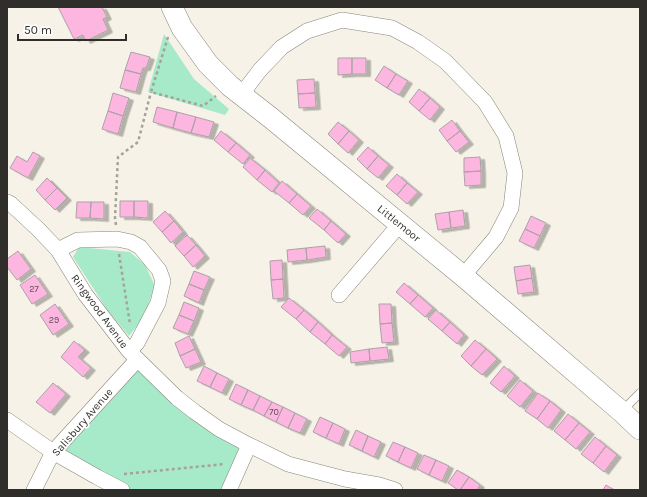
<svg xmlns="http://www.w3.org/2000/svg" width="647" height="497" font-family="Karla,sans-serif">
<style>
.green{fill:#a7eac9}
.building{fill:#fcb6df;stroke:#aca1a7;filter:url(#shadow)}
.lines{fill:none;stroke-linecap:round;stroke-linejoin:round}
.lane-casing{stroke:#88857a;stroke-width:9}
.street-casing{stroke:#88857a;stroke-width:16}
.secondary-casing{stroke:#88857a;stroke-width:22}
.path{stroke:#a5a29a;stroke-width:2.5;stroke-dasharray:3 3;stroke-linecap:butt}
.lane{stroke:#fff;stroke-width:8}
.street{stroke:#fff;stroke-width:15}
.secondary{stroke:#fff;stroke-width:21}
.labels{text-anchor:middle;stroke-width:3.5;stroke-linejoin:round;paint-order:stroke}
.number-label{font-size:9px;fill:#625057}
.street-label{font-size:11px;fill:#2f2e2a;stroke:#fff}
</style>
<defs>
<filter id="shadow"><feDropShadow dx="4.5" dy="2.5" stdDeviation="0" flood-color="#0004"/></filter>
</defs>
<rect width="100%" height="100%" fill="#f6f2e7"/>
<path class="green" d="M164,34L194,79L229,109L225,115L148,92Z
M79,247L130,252L145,265L155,286L144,317L129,336L108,311L73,257Z
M137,360L249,445L229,490H122L53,452Z"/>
<path class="building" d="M58,7H102L107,17L103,19L108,30L86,41L83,35L74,39Z
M131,52L150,57L146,68H143L141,74L125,70Z
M338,58H352V74L338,75Z
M352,58H366V74H352Z
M384,66L396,74L387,88L375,80Z
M125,70L141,74L136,92L120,88Z
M396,74L408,81L399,95L387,88Z
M314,79L315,93L298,94L297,80Z
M419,89L430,98L419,111L409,102Z
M113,93L129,98L123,116L108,111Z
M315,93L316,107L299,108L298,94Z
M430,98L440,107L430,120L419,111Z
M157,107L177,112L173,128L153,122Z
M108,111L123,116L118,134L102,129Z
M177,112L196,117L191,133L173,128Z
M196,117L214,122L209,137L191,133Z
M452,120L460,131L447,141L439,130Z
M338,122L349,131L338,144L328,134Z
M221,131L236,143L228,152L214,140Z
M349,131L359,140L348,153L338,144Z
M460,131L469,142L456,152L447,141Z
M236,143L250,155L243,164L228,152Z
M368,147L378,156L367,169L357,159Z
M33,152L40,156L28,178L10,168L17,156L27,162Z
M378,156L389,165L378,178L367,169Z
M480,157L481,171L464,172V158Z
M250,158L265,170L257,180L243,167Z
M265,170L279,183L272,192L257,180Z
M481,171V185L465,186L464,172Z
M397,174L407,183L397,195L386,186Z
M47,178L57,188L45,200L36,190Z
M282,181L297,194L289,203L274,191Z
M407,183L418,192L407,204L397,195Z
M57,188L67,198L55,210L45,200Z
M297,194L311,206L303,215L289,203Z
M120,201H134V217H120Z
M134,201H148V218L134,217Z
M77,202H91L90,218H76Z
M91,202H104V219L90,218Z
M317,209L331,221L324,230L309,218Z
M463,210L465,226L451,228L449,212Z
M165,211L174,221L162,232L153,222Z
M449,212L451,228L438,230L435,214Z
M531,216L546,223L540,236L525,229Z
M174,221L183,232L171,243L162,232Z
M331,221L346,234L338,243L324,230Z
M525,229L540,236L534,248L519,241Z
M187,235L196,245L184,256L175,246Z
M196,245L205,256L193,267L184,256Z
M325,246L326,257L307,260L306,248Z
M306,248L307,260L288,262L287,250Z
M18,251L31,269L17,280L7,267V259Z
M282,260L283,279L271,280L270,261Z
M530,265L532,278L516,281L514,267Z
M194,271L210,277L204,290L189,284Z
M35,275L48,294L32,304L20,285Z
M532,278L534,292L518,294L516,281Z
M283,279L284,298L273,299L271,280Z
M404,283L418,295L410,304L396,292Z
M189,284L204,290L199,303L184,296Z
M418,295L433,308L425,317L410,304Z
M289,298L304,310L296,319L281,307Z
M184,302L199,308L194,321L179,315Z
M55,304L69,324L53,335L40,315Z
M379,304H391L392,323L380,324Z
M304,310L318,322L310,332L296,319Z
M436,310L450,322L442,331L428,319Z
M179,315L194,321L188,334L173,328Z
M318,322L332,335L325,344L310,332Z
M450,322L464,335L457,344L442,331Z
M392,323L394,342L382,343L380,324Z
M332,335L347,347L339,356L325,344Z
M189,336L195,349L180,356L175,343Z
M475,340L486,349L471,366L461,356Z
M74,341L85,350L78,357L91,368L83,377L61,357Z
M387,347L389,359L370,361L369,349Z
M195,349L201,362L186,368L180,356Z
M369,349L370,361L351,363L350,352Z
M486,349L497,359L482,375L471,366Z
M204,366L217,373L210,387L197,381Z
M504,366L515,376L501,392L490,383Z
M217,373L229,379L222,393L210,387Z
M520,380L533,391L520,407L507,396Z
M53,383L66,394L50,413L36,402Z
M236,384L248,390L241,405L229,399Z
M248,390L260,396L253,410L241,405Z
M538,393L550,401L537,419L525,411Z
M260,396L272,402L264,416L253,410Z
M550,401L561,410L548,428L537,419Z
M272,402L283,407L276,422L264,416Z
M283,407L295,413L288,428L276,422Z
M295,413L307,419L300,433L288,428Z
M568,414L579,423L565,440L554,431Z
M320,417L333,423L326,438L313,432Z
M333,423L345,429L339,444L326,438Z
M579,423L590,432L576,449L565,440Z
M356,430L368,436L362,451L349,445Z
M368,436L381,442L374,457L362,451Z
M595,437L606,446L593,463L581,454Z
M393,442L405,447L398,462L386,456Z
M606,446L617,455L604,472L593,463Z
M405,447L418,453L411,468L398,462Z
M424,455L436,460L429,475L417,469Z
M436,460L449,466L442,481L429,475Z
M457,470L469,477L460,490H458L448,483Z
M469,477L480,485L477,490H460Z
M606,485L614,490H603Z"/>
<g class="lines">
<defs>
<path id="lane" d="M622,411L640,393"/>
<path id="street" d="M241,95L260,70L282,47L307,31L342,20L392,28L418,42L445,61L485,102L506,136L515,173L511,208L496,237L463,276
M7,202L11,204L38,229L58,250L85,294L129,351L177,398L195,412L219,429L249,445L288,464L345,479L379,485L395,490
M58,250L78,240L117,239L131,242L140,247L159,270L163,281L158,303L137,343L129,351
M339,295L400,224
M7,420L53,452L97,477L122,490
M34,490L53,452L137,360
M229,490L249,445"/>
<path id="secondary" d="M172,7L182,28L208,64L230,86L271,118L463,276L622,412L640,429"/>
</defs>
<use href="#lane" class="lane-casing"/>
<use href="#street" class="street-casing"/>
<use href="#secondary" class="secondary-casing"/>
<path class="path" d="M168,37L151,92L203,106L216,96
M116,225L115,218L118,157L138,142L151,92
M119,254L130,324
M124,474L225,464"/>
<use href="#lane" class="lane"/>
<use href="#street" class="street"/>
<use href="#secondary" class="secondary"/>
</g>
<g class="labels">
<g class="number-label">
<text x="34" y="292">27</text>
<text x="54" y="323">29</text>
<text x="274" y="415">70</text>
</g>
<g class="street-label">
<text transform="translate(399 223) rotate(39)" y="4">Littlemoor</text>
<text transform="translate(100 311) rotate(54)" y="4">Ringwood Avenue</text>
<text transform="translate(82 422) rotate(-49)" y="4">Salisbury Avenue</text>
</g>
</g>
<rect width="647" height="497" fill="none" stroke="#2f2e2a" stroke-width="16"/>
<path d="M18 34v6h108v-6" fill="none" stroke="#2f2e2a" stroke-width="2"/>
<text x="24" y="34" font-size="12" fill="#2f2e2a" stroke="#ffffff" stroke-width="3" paint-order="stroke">50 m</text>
</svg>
